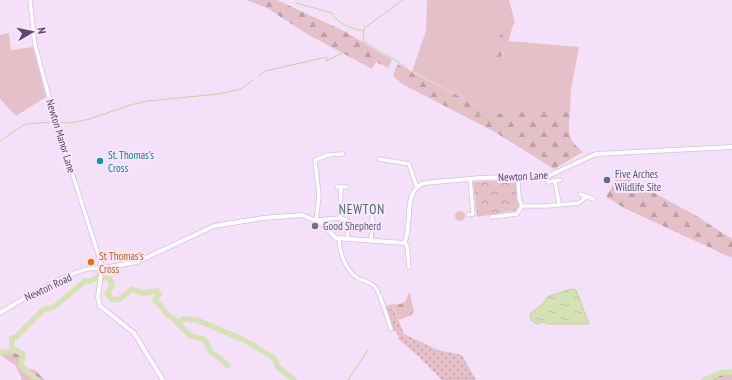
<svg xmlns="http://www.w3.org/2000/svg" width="732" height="380" font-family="'PT Sans Narrow',sans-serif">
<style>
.grass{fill:#e6c0c8}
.forest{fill:url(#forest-firs)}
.park{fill:url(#park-crowns)}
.garden{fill:url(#garden-dots)}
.water{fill:url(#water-ripples);stroke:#c1d39d}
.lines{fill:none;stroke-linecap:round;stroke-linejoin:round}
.stream{stroke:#c1d39d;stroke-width:1}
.river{stroke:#d4e2b6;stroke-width:5.5}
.minor-casing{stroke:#d5bfe0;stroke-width:5}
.tertiary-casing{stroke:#d5bfe0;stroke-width:5.5}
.minor{stroke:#fff;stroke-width:3.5}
.tertiary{stroke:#fff;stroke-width:4}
.culture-dot{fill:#0f9aa8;stroke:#f9e5fe;stroke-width:1.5}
.service-dot{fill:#5c6f8a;stroke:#f9e5fe;stroke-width:1.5}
.worship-dot{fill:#6b7280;stroke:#f9e5fe;stroke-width:1.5}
.food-dot{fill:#e8710a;stroke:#f9e5fe;stroke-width:1.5}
.labels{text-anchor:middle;stroke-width:4;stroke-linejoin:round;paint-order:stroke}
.street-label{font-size:11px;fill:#5d496f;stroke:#f9e5fe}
.culture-label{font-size:11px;fill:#0d838f;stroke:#f9e5fe;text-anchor:start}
.service-label{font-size:11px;fill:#4e5e75;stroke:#f9e5fe;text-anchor:start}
.worship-label{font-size:11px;fill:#5b616d;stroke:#f9e5fe;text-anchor:start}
.food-label{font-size:11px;fill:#c56008;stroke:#f9e5fe;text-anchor:start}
.quarter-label{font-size:13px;letter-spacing:1px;fill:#4c6b66;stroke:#f9e5fe}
</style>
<defs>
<pattern id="forest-firs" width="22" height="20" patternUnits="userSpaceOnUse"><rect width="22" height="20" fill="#e6c0c8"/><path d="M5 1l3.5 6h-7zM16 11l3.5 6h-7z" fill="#be9ea7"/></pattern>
<pattern id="park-crowns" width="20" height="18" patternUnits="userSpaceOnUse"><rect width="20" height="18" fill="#e6c0c8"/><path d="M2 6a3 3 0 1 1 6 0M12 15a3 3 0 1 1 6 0" fill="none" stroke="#be9ea7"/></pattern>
<pattern id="garden-dots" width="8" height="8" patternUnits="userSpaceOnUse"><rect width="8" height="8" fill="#e6c0c8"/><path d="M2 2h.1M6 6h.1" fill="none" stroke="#be9ea7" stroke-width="1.8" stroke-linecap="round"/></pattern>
<pattern id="water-ripples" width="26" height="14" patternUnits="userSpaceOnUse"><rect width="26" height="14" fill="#d4e2b6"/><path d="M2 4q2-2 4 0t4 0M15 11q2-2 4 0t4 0" fill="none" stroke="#b8c3a0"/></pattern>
</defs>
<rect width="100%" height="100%" fill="#f5e0fa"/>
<path class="grass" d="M427,0H509L515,22L512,28L506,26L502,56L509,41L579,47L571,90L570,109H510L503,114L488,111L412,71L426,31Z
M9,33L11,50L33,47L46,97L16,116L0,99V35Z
M455 216a5 5 0 1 1 10 0a5 5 0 1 1-10 0Z"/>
<path class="forest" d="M246,0H277L344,31L392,60L388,68L376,62L372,69L307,34L267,8Z
M506,26L512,28C509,40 506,53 496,61L492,56L495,44Z
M397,64L488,111L503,114L510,109H570C569,131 565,137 583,152L554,169L493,131L404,85L393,76Z
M619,174L695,215L732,239V258L624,208L606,197Z
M409,292L414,311L411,315L399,320L392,304C404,305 405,303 409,292Z
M15,350L23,354L21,366L35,370L45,380H22L16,366L0,355V353Z
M732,372V380H705L720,373Z"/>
<path class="park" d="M516,180L519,210L477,217L473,182Z"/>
<path class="garden" d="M392,304L404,334L438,350L462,355L476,380H442L416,354L398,339L399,336L393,329L384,307Z"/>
<path class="water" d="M571,289L576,290L589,324H548L543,322L536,324L531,320L530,314L544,303L547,297Z"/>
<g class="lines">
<path class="stream" d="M403,0L364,28L363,41L398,62L427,84
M296,3L332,13C339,25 350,28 364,31
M259,76L265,71L327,57L326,61L344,52
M428,88L513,133
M57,122L70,123L90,119L130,105L148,101L218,94L241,89L253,80
M515,129L550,147
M0,141L25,124L54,122
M348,380L368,350"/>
<path class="river" d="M103,277L110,279L112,286L107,294L113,300L120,299L132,289L142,293L157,291L159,294L155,300C160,304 162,308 166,313C170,318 173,315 178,324L183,319L197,320L244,340L274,358L278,367L294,380
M178,324L191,336L204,339L212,353L220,358L228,366
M12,351V338L16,337L43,310L54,307L85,281H91L97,277
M0,353L15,350L23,354L21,366L37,380
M704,380L720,373L732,372"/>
<defs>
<path id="minor" d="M30,0L35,45L57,126L101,263L98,269
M343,154L328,155L315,160L319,196L316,220L340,218L349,221L347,238
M379,159L409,164L417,188
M518,178L519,198L522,206
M555,181L559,204
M548,182L560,180
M337,187H347
M580,194L593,199
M522,206H546L579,203L586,197
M468,215L473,214L470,179
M492,217L517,214L522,206
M340,218L341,188
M339,238C339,253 346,271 359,279C365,281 372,283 376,288C379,292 389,322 391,329
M371,240L373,208
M405,242L407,246L409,267"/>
<path id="tertiary" d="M98,269L101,274L98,297L100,306L134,333L163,380
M0,313C14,304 84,262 98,269L137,262L214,226L263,218L302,215L321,223L336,238L404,243C414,226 401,192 424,183L480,178L548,176L596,154L732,147"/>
</defs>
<use href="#minor" class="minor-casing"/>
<use href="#tertiary" class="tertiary-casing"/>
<use href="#minor" class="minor"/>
<use href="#tertiary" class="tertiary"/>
</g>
<circle class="culture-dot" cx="100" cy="161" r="4"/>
<circle class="service-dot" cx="607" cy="180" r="4"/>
<circle class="worship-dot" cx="315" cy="226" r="4"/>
<circle class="food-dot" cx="91" cy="262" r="4"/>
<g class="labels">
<g class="street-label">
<text transform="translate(61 136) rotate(73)" y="4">Newton Manor Lane</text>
<text transform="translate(523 176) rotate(-3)" y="4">Newton Lane</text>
<text transform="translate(48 287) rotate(-25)" y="4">Newton Road</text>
</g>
<g class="culture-label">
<text x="108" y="159">St. Thomas's<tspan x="108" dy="13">Cross</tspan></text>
</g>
<g class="service-label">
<text x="615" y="178">Five Arches<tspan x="615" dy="13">Wildlife Site</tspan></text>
</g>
<g class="worship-label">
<text x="323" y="230">Good Shepherd</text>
</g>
<g class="food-label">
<text x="99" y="260">St Thomas's<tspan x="99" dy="13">Cross</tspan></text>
</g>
<g class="quarter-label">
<text x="362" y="214">NEWTON</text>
</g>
</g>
<g transform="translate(32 32) rotate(81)" stroke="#f9e5fe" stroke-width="3" paint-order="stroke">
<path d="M0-3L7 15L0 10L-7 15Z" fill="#5d496f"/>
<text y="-6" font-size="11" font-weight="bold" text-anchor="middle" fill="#5d496f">N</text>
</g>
</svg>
